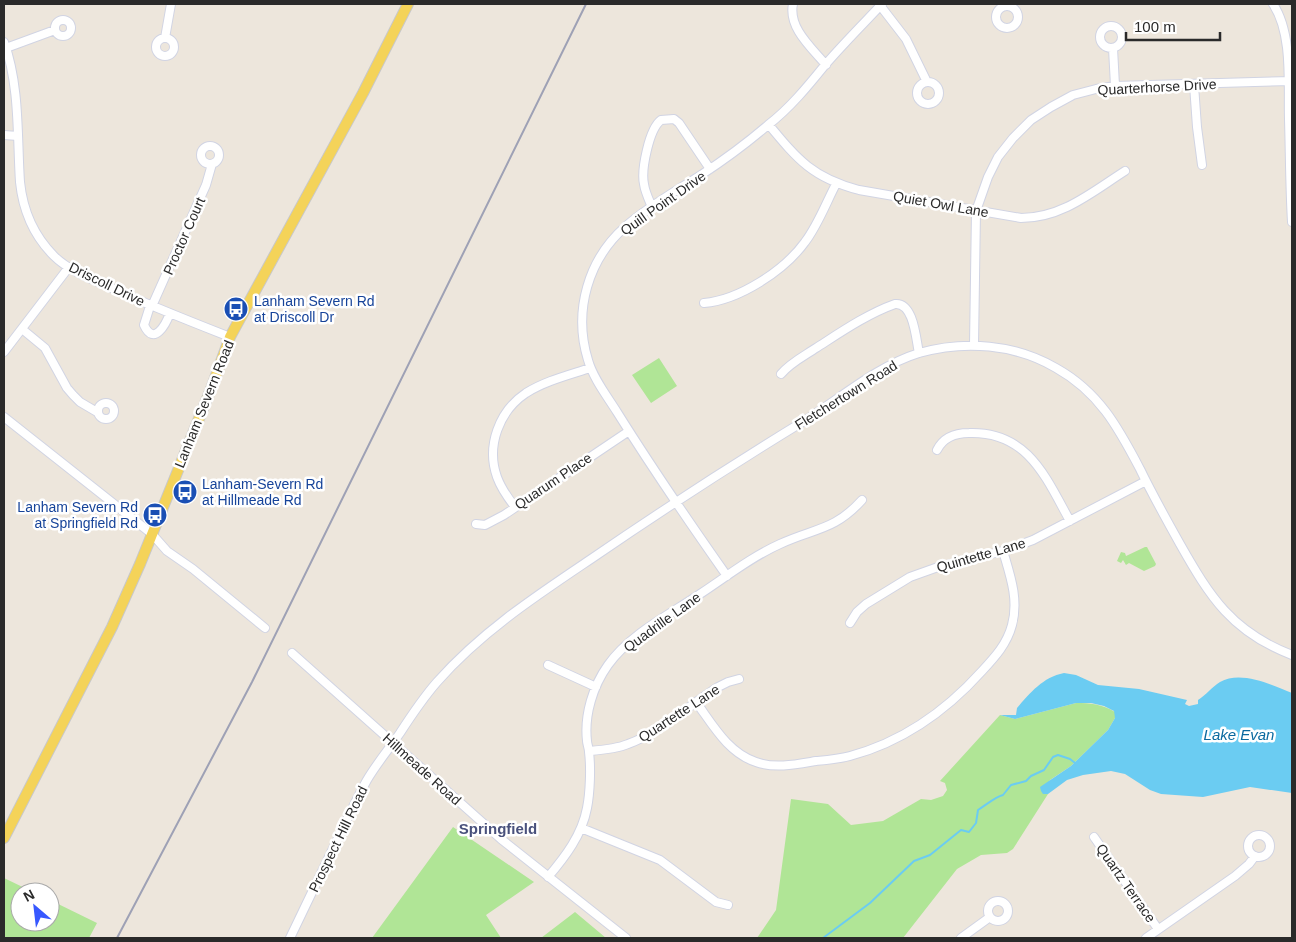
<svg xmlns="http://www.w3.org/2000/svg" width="1296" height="942" font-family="Helvetica,sans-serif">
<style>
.green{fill:#b0e596}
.water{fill:#6bccf2}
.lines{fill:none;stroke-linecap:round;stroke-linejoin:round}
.stream{stroke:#6bccf2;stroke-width:2}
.minor-casing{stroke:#d1d4e3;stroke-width:10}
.major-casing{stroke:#c8c8c8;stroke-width:12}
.minor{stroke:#fff;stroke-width:8}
.major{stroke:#f4d359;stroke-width:10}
.rail{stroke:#9ea1b5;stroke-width:2}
.labels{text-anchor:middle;stroke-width:5;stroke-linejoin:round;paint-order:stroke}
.street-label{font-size:14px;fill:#2a2a2a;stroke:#fff}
.transit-label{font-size:14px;fill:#164399;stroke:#fff;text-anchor:start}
.water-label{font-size:15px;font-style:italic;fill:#0a699f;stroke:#fff}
.neighbourhood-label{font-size:15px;font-weight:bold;fill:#49517c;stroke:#fff}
</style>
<rect width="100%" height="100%" fill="#ede6dc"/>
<path class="green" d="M659,358L677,386L651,403L632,375Z
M1145,547H1147L1156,564L1155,566L1144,571L1129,563L1126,565L1123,560L1121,563L1117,561L1121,552L1125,553L1126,556Z
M1076,703C1090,703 1102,704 1115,712V718L1108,730L1071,766L1050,780L1043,794H1048L1013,849L1007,853L981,855L957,869L903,938H757L776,910L791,799L828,804L851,825L883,821L921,799L931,800L943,796L947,790L945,783L940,781L1000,715L1015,719Z
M453,827L534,882L486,915L501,938H372Z
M4,878L33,892H20V922H50V900L97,923L89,938H4Z
M575,912L606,938H541Z"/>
<path class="water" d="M1064,673L1076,675L1098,685L1139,689L1187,700L1185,704L1189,706L1198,704V700C1206,695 1212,687 1220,682C1241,670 1272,685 1292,693V793L1250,787L1203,797L1161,794L1150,790L1125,774L1111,771L1083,775L1067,780L1048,794H1043L1041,791L1040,787L1071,766L1108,730L1115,718L1114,711L1104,706L1091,703H1076L1015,719L1000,715H1016L1017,708C1030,693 1043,677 1064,673Z"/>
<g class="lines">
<path class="stream" d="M823,938L870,903L914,861L930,855L961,830L969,832L976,823L978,810C986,805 995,797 1003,795L1011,785L1026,781L1031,776L1044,770L1053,757L1058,755L1070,759L1075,763"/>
<defs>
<path id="minor" d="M793,4C788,28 812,48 826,65
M879,4L906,39L927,82
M1273,4C1293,34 1288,84 1289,119C1290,154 1290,188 1292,222
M996 17a11 11 0 1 1 22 0a11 11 0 1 1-22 0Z
M55 28a8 8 0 1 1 16 0a8 8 0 1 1-16 0Z
M1100 37a11 11 0 1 1 22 0a11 11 0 1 1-22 0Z
M165,38L171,4
M156 47a9 9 0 1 1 18 0a9 9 0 1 1-18 0Z
M4,42C20,86 17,136 20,182C23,211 33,235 54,256C68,270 89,278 107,286C148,305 189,321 230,337
M6,48L55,30
M1113,48L1115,86
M917 93a11 11 0 1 1 22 0a11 11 0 1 1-22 0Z
M1194,85L1197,127L1202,165
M769,125C798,160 813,178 859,190L1021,218C1062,218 1092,192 1125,171
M4,135L18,136
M201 155a9 9 0 1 1 18 0a9 9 0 1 1-18 0Z
M652,207C649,200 645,192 644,184C641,170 649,129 661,120L674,119L679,123L710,169
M704,303C739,300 784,271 805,242C818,225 826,203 836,184
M150,306L144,325C154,347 166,324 170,313
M152,306L206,185L212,164
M22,329L45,348L67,388L73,395L80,402L97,412
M974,345L976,211L988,177L998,157L1013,138L1031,120L1051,107L1073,95L1096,89L1115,86L1292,81
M4,352L69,267
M781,374C790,363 804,356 816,348C841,332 867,314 895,304C914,302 916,340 919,353
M98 411a8 8 0 1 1 16 0a8 8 0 1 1-16 0Z
M4,417L152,534L167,551L193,569L265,628
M937,450C943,438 955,433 969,433C1028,431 1046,478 1070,521
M515,507C508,498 501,488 497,477C486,446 499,411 526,393C545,381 569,375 590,368
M476,524L485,525L504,515L629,431
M727,576C689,522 652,468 617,412C607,396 593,378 588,360C573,311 588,259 626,226C649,206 676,191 701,175C724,160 747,143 768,125C790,108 808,86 825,65C843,44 863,24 882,4
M850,623L857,612L866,604L910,577L938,567L1003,551L1033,540L1146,481
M292,653L501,839L626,938
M548,665L596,687
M696,702C713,725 728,753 756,762C775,769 798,764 816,761C827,760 839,759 850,756C902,742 946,711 982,671C995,657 1007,644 1012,625C1019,599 1010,575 1003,551
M589,751C602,750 616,749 628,744C661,732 688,706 718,687L728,682L739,679
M581,828L660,860L716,902L728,905
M1248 846a11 11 0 1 1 22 0a11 11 0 1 1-22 0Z
M1094,837L1158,929
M548,877C565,857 582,835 587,808C590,793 591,768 589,752C589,748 587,744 587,741C584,715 593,686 608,665C630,634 669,615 700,594C726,577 751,557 780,544C814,528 834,531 862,500
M988 911a10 10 0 1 1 20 0a10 10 0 1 1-20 0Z
M290,938C306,904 323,870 339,836C348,817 357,798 367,780C377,763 389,749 400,733C411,716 423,698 437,682C481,632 536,596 591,559C661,511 732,465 804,421C841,398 877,366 919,353C965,340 1015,344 1056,368C1099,392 1118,427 1140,469C1152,494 1166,519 1180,544C1210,597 1232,632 1292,655
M961,938L990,917
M1146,938L1235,876L1249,864L1255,856"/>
<path id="major" d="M4,838L112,627L140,564L211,389L230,337L363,93L408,4"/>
</defs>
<use href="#minor" class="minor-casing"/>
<use href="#major" class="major-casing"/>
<use href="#minor" class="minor"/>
<use href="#major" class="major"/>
<path class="rail" d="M117,938L252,682L586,4"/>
</g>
<defs>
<symbol id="bus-disc" viewBox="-11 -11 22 22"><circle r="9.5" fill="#1a4fb4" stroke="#fff"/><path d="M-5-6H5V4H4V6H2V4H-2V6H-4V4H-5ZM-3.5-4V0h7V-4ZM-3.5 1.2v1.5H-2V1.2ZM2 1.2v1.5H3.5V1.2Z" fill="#fff"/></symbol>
</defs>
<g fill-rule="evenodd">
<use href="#bus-disc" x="222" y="295" width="28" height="28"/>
<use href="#bus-disc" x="171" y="478" width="28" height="28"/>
<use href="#bus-disc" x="141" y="501" width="28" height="28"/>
</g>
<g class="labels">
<g class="street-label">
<text transform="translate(1157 87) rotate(-3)" y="5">Quarterhorse Drive</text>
<text transform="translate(663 203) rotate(-35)" y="5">Quill Point Drive</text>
<text transform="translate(941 204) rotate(10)" y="5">Quiet Owl Lane</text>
<text transform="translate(184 236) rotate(-66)" y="5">Proctor Court</text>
<text transform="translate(107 284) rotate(26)" y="5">Driscoll Drive</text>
<text transform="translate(846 395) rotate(-32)" y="5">Fletchertown Road</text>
<text transform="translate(204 404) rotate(-68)" y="5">Lanham Severn Road</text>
<text transform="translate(553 481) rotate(-34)" y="5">Quarum Place</text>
<text transform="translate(981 555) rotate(-16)" y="5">Quintette Lane</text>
<text transform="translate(662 622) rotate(-36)" y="5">Quadrille Lane</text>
<text transform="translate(679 713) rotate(-33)" y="5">Quartette Lane</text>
<text transform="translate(422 769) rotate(42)" y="5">Hillmeade Road</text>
<text transform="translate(338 839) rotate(-64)" y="5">Prospect Hill Road</text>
<text transform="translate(1126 883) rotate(55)" y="5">Quartz Terrace</text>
</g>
<g class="transit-label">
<text x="254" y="306">Lanham Severn Rd<tspan x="254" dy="16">at Driscoll Dr</tspan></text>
<text x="202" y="489">Lanham-Severn Rd<tspan x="202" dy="16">at Hillmeade Rd</tspan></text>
<text x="138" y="512" text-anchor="end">Lanham Severn Rd<tspan x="138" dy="16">at Springfield Rd</tspan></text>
</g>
<g class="water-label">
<text x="1239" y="740">Lake Evan</text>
</g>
<g class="neighbourhood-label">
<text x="498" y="834">Springfield</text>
</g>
</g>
<rect width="1296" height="942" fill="none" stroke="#2a2a2a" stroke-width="10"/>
<g transform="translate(35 907) rotate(332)"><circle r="24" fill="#ffffff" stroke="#aaaaaa"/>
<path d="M0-4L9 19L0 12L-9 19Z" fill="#3758ff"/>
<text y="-8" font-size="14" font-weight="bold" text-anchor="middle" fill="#2a2a2a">N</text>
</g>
<path d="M1126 32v8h94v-8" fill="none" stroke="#2a2a2a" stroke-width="2.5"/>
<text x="1134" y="32" font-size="15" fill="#2a2a2a" stroke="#ffffff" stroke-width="4" paint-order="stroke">100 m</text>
</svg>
